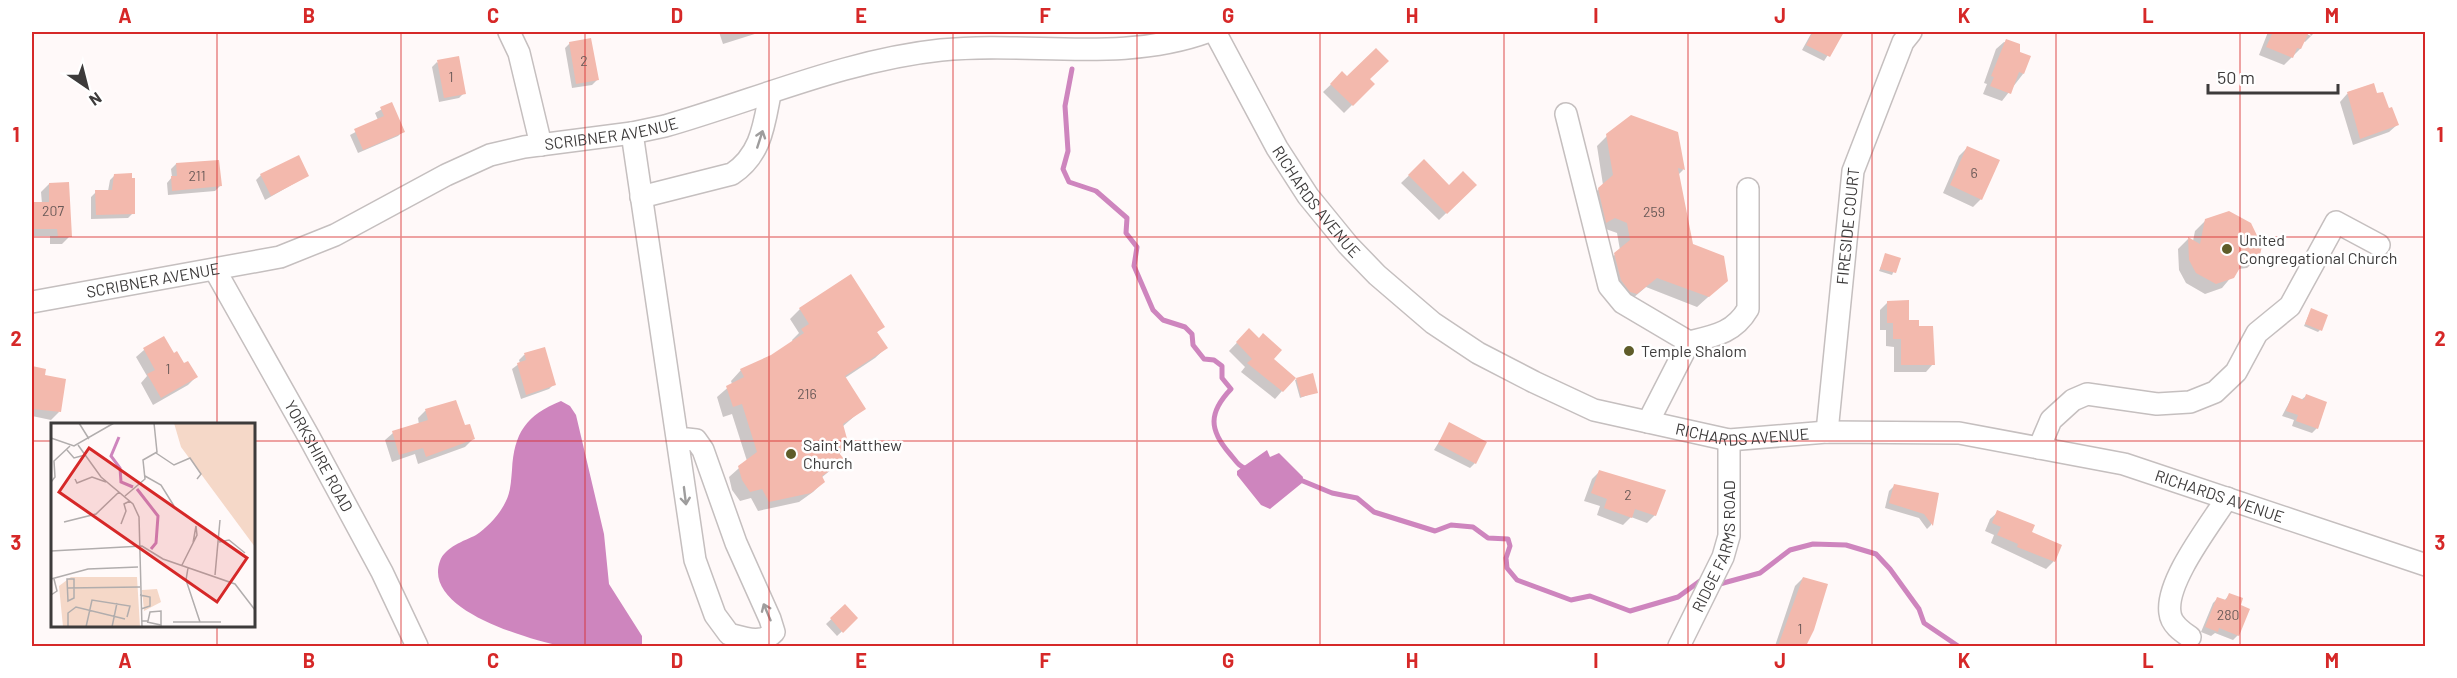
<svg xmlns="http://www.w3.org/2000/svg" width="2457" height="678" font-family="Barlow,sans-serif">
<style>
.water{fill:#ce85be}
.shadow{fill:#0003}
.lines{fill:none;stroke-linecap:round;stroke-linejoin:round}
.stream{stroke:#ce85be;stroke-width:5}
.building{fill:#f3b9ad}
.minor-casing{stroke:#c5bfbf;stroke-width:24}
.minor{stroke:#fff;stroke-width:21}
.oneway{stroke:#9e9d9d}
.grid{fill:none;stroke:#d62828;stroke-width:1.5;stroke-opacity:0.55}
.poi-dot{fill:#5f5c29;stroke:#fff;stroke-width:2}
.labels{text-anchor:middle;stroke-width:5;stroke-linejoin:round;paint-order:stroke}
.number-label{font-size:14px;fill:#6a5a58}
.street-label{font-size:16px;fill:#3d3b3b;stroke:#fff}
.poi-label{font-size:16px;fill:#3d3b3b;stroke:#fff;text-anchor:start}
.inset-river{fill:none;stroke:#ce85be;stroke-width:3}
.inset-road{fill:none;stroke:#b1adad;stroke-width:1.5}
.view{fill:#d62828;fill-opacity:0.15;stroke:#d62828;stroke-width:3}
.inset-edge{fill:none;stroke:#3d3b3b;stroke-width:3}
.neatline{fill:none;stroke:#d62828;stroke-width:2}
.grid-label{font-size:20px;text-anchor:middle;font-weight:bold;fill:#d62828}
</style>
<rect width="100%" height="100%" fill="#fff9f9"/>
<path class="water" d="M561,401L570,406L576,415L604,534L609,584L642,636V646C618,647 583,651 560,646C529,639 422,610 440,561C445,547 464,541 476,535C488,527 500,514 506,501C511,491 511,480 512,470C514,433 526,415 561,401Z
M1267,450L1270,457L1279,453L1303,477L1302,483L1270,509L1261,505L1237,475V471Z"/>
<path class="shadow" d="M719,32H761L723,44Z
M1812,32H1843L1824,61L1802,50Z
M2268,32H2302L2311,36L2309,32H2314L2313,34L2305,42L2303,41L2300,49L2284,65L2259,55Z
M2004,42L2019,45L2023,74L2002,101L1983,94L1987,84L1984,83L1996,49Z
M570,43L597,80L592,85L572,88L565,48Z
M437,62L464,93L459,98L439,102L432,67Z
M1342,74L1347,78L1368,79L1373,84L1344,113L1323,92Z
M2373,85L2376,94L2397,125L2389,132L2353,145L2340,102L2347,94Z
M391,104L403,131L398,136L358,153L350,135L378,120L375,113Z
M1677,134L1683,170L1678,175L1691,245L1727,280L1697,307L1646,287L1626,304L1604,265L1620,250L1617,233L1603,228L1588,200L1603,185L1597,146L1607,136Z
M1967,148L1981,199L1973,207L1943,193L1959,156Z
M1424,161L1449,187L1475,185L1439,220L1401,183Z
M176,164L220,186L215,191L168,195L167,183L172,177L171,169Z
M115,175L133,213L128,218L91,219V197L96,192L108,191L110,180Z
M261,175L307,176L265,200L256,180Z
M49,184L70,236L62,244H50V236H32V204H42L41,192Z
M2206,220L2258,258L2247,268L2238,269L2222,288L2205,294L2186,283L2179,270L2178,249L2188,239L2193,241L2195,231Z
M1886,255L1899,259L1892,275L1879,271Z
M1888,302L1917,328L1933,364L1926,372H1894V347L1886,346V330H1880V310Z
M800,309L883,326L876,333L886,348L875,358L845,378L864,408L842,427L847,446L838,455L843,460L821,478L823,482L813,492L799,502L758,511L751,498L740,501L732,490L729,477L747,461L732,414L723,417L717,397L732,384L731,381L741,370L772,356L793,342L792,340L799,333L790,319Z
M2310,312L2320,330L2318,332L2304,326Z
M1249,330L1272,359L1282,391L1275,399L1241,372L1245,367L1229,351Z
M544,349L554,384L549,389L521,399L512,369L520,363L519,360L524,355Z
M144,350L173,355L196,377L188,385L153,405L141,383L147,376L136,357Z
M32,368L44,371L43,376L59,412L51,420L32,416Z
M1297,379L1316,392L1300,398L1295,380Z
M2306,396L2317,428L2312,433L2292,426L2294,420L2282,416L2292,397L2301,400Z
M455,402L464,427L473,439L465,447L418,464L415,454L392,462L385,440L393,433L419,425L418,418L425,411Z
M1450,424L1475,463L1470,468L1434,450Z
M1600,471L1655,515L1647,523L1631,517L1623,525L1597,515L1600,506L1584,501L1592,479Z
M1894,486L1937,494L1931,525L1927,529L1919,518L1885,508L1889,491Z
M1998,512L2030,533L2059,547L2053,562L2046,569L1991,543L1994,535L1985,531L1990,519Z
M1803,578L1826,585L1806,646H1775L1795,586Z
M2229,595L2238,635L2233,640L2215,633L2211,636L2201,632L2213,603L2218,598L2224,601Z
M845,606L856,618L837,636L826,624Z"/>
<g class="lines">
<path class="stream" d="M1072,69L1065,106L1068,151L1063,169L1069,182L1096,191L1127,218L1126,233L1137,247L1134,266L1153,310L1163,320L1185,327L1192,334L1193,345L1204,359L1214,360L1222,366V378L1231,389C1208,413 1209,430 1230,454C1236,461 1239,467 1247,469
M1298,479L1332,493L1357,498L1374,512L1435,531L1451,525L1473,527L1488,538L1508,539L1510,546L1506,558L1507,568L1517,580L1571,600L1590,596L1630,611L1678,597L1700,581
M1716,585L1760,573L1790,550L1813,544L1846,545L1876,554L1890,569L1919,609L1924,623L1958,646"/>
</g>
<path class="building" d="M1813,32H1844L1830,57L1806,45Z
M2273,32H2309L2301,49L2297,48L2293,58L2266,47Z
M591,38L599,80L576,84L569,42Z
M2006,39L2020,44V52L2031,56L2024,74L2019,72L2011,94L1990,86L1994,77L1991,76Z
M1376,48L1389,61L1370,79L1375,84L1353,106L1330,84L1342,71L1347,76Z
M459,56L466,94L444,98L437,60Z
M2374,83L2377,93L2383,92L2389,108L2392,107L2399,125L2360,139L2347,92Z
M392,102L405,132L363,150L354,129L384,116L380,107Z
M1631,115L1678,132L1685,170L1678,168L1693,244L1724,256L1728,281L1709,297L1657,278L1637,294L1630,292L1621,280L1614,253L1630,240L1627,223L1615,218L1606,223L1598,188L1613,175L1606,134Z
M1967,146L2000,160L1982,200L1950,185Z
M299,155L309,176L271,196L260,174Z
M1424,159L1449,185L1463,171L1477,185L1447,214L1408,175Z
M219,160L222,186L172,191L171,176H177L176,163Z
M132,173V178H135V214L96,215L95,190H112L114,174Z
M69,182L72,237H58L57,229H32V202H49V183Z
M2229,211L2251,223L2262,246L2259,259H2245L2234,278L2216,284L2196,273L2189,260L2188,237L2200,244L2205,219Z
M1885,253L1901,258L1896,273L1880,269Z
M851,274L885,327L877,332L888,348L845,376L866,409L843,424L849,446L839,453L845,460L822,476L825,482L811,493L769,502L762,489L750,492L742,480L738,466L757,452L742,404L733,407L726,386L744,377L740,369L771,355L804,333L801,329L809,324L799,308Z
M1909,300V320H1919V326H1933L1935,365H1901V339H1893V323H1887V301Z
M2311,308L2328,315L2322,331L2305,324Z
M1249,328L1259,338L1263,333L1282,350L1274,359L1296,378L1283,392L1247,363L1252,359L1236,342Z
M164,336L174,353L177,351L184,363L188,361L198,377L161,398L147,374L155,370L143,348Z
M545,347L556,385L526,395L517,363L526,360L524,353Z
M32,366L46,369L45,375L66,379L61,412L32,409Z
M1313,373L1318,393L1301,397L1296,378Z
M2306,394L2327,402L2318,429L2296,421L2298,415L2286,411L2292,395L2304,400Z
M456,400L465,425L470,424L475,439L426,457L423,448L399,455L392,431L428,420L425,409Z
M1449,422L1487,442L1476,464L1438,444Z
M1599,470L1666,490L1656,516L1635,509L1632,518L1604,508L1607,499L1591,493Z
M1894,484L1939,493L1933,526L1924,514L1889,503Z
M1997,510L2035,525L2032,532L2062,545L2055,562L2017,547L2018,544L1997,535L2001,527L1992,523Z
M1803,577L1828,584L1814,630L1806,646H1778Z
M2229,593L2243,598L2241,605L2250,609L2239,636L2219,628L2218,632L2205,627L2217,597L2226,600Z
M845,604L858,618L843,633L830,618Z"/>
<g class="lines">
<defs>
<g id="minor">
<path d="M509,32L519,53L541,145"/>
<path id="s1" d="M1215,32L1277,148L1308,196L1348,245L1377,275L1433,323L1478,353L1534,382L1594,410L1729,440L1827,432L1959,433L2039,448L2124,464L2426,565"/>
<path d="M1566,114L1609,286L1623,303L1689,342L1648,422"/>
<path d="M632,133L695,560L715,615L729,634C744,638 762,645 774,632L770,619L736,543L703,450L696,440L678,438"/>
<path d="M641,197L732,174C761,155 764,125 770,94"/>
<path id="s2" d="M215,270L309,437L382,572L417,646"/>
<path id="s3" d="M32,302L280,257L335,235L446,175L490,155L524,147L632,133L665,126C756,100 846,60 941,50C1029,41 1122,63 1207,32"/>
<path d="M1689,342C1714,336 1734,333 1748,309V189"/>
<path id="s4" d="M1827,432L1853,171L1903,42L1911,32"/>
<path d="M2039,448L2051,420L2073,400L2087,394L2157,404L2190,402L2215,392L2236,372L2257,333L2290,306L2336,222L2379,245"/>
<path d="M2190,637C2181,631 2171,624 2170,613C2165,582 2210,525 2227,498"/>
<path id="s5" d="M1679,646L1723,557L1729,536V440"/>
</g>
</defs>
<use href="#minor" class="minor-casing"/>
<use href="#minor" class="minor"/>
</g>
<defs><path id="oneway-shaft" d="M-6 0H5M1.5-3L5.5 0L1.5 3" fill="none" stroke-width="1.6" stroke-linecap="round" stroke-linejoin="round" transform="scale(1.5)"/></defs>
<g class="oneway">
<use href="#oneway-shaft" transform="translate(760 139) rotate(-72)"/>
<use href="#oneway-shaft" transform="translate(685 496) rotate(83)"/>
<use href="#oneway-shaft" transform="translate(767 612) rotate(-113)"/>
</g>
<path class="grid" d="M217,32V424M401,32V646M585,32V646M769,32V646M953,32V646M1137,32V646M1320,32V646M1504,32V646M1688,32V646M1872,32V646M2056,32V646M2240,32V646M32,237H2426M32,441H52M254,441H2426M217,626V646"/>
<g class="poi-dot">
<circle cx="2227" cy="249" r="6"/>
<circle cx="1629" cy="351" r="6"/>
<circle cx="791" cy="454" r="6"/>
</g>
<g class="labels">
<g class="number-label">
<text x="584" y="66">2</text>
<text x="451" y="82">1</text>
<text x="1974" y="178">6</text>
<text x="197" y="181">211</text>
<text x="53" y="216">207</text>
<text x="1654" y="217">259</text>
<text x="168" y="374">1</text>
<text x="807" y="399">216</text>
<text x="1628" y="500">2</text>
<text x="2228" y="620">280</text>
<text x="1800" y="634">1</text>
</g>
<g class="street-label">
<text dy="6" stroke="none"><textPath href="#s3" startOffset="609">SCRIBNER AVENUE</textPath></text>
<text dy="6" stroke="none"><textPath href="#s1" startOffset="198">RICHARDS AVENUE</textPath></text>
<text dy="6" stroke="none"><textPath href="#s4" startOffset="207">FIRESIDE COURT</textPath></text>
<text dy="6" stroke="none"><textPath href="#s3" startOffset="123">SCRIBNER AVENUE</textPath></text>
<text dy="6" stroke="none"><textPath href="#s1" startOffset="702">RICHARDS AVENUE</textPath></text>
<text dy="6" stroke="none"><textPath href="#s2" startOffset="213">YORKSHIRE ROAD</textPath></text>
<text dy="6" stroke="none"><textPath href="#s1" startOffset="1188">RICHARDS AVENUE</textPath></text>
<text dy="6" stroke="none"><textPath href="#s5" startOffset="108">RIDGE FARMS ROAD</textPath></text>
</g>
<g class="poi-label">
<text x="2239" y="246">United<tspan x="2239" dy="18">Congregational Church</tspan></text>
<text x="1641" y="357">Temple Shalom</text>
<text x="803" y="451">Saint Matthew<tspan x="803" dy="18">Church</tspan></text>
</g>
</g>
<g transform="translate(51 423)">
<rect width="204" height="204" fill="#fff9f9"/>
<path d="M123,0H204V124L130,24ZM20,154H86L89,204H12L8,163ZM106,166L110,179L93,188L91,167Z" fill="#f5d8c8"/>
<path class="inset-river" d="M68,14L60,33L69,45L70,59L82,64M86,66L107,93L105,120L100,126"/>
<path class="inset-road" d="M28,0L38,16M0,15L23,23L63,0M27,22L50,54L82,81L88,94L91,204M16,27L23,35L34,32M105,30L123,42L139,35L150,51L146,56M94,53L110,62L123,83M24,56L26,60L41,54L55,59M0,59L4,54L3,38L19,23M74,73L94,56L92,37L106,29L103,0M13,99L45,91L68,69M70,101L75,88L73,81L79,78M168,119L178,117L194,130M0,128L91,123L112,136L184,161L204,187M131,142L146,112L145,103L142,120M137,145L135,157L149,199M164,152L169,97M0,156L37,146L87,144M16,156H23V175L17,178ZM22,165H17L89,164M0,172L6,168L3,156M89,172L99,174V183L90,186M91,198H97L99,189L110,188V202L96,199M122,199H170M17,204V190L25,184L74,196M35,204L41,177L79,183L76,194M61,204L66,180"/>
<path class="view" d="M38,25L196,135L166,179L8,69Z"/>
<rect width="204" height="204" class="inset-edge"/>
</g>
<rect width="2457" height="678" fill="none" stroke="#ffffff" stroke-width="66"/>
<g transform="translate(87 87) rotate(145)" stroke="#ffffff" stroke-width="4.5" paint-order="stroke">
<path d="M0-4.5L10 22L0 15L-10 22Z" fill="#3d3b3b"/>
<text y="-9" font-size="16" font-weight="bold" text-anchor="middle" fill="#3d3b3b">N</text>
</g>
<path d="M2208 84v9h130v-9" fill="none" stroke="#3d3b3b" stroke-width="3"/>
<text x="2217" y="84" font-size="18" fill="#3d3b3b" stroke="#ffffff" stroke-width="4.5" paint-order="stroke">50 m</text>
<rect x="33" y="33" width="2391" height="612" class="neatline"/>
<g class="grid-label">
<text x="125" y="23">A</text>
<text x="309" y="23">B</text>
<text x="493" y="23">C</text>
<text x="677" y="23">D</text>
<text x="861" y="23">E</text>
<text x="1045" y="23">F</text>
<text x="1228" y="23">G</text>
<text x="1412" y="23">H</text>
<text x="1596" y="23">I</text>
<text x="1780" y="23">J</text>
<text x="1964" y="23">K</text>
<text x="2148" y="23">L</text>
<text x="2332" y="23">M</text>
<text x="16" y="142">1</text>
<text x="2440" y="142">1</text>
<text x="16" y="346">2</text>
<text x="2440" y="346">2</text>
<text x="16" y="550">3</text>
<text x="2440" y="550">3</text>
<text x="125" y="668">A</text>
<text x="309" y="668">B</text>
<text x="493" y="668">C</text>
<text x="677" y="668">D</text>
<text x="861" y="668">E</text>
<text x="1045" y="668">F</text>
<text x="1228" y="668">G</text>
<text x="1412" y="668">H</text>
<text x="1596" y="668">I</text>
<text x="1780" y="668">J</text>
<text x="1964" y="668">K</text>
<text x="2148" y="668">L</text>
<text x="2332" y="668">M</text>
</g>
</svg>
